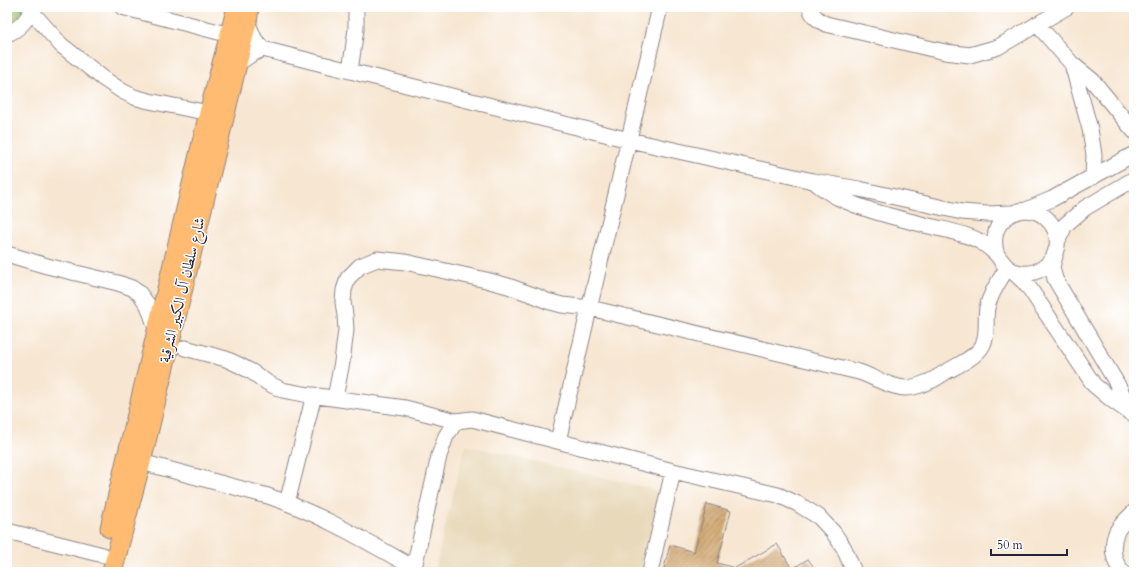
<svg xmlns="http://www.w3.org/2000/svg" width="1141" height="579" font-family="Cardo,Amiri,serif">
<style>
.built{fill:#e8d9ba}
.green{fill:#a6cf7b;stroke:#64785b}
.building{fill:url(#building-hatch)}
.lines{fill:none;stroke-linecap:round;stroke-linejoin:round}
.minor-casing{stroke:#8c8486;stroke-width:17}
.major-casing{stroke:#8c8486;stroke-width:21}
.minor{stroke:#fff;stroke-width:15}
.major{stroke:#ffbb71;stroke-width:19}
.labels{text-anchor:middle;stroke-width:3;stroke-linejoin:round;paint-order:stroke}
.street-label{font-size:15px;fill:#22223b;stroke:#fff}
</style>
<defs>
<pattern id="building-hatch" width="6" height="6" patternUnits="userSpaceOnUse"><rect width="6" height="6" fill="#d0a770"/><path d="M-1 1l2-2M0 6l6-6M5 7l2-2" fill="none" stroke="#a8885d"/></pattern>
</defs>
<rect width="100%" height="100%" fill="#fff"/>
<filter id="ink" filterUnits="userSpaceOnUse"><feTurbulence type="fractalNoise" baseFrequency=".025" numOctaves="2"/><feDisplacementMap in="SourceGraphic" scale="8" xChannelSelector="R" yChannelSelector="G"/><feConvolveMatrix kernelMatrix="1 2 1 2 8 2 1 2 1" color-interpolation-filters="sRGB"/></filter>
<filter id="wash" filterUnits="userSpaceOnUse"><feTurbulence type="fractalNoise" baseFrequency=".012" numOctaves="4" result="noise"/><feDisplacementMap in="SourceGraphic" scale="16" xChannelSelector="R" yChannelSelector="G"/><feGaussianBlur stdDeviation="0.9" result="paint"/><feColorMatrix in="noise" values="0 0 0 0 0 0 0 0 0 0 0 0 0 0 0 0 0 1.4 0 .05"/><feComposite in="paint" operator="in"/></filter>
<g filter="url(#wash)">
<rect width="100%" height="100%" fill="#f7e6d1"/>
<path class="built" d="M465,445L660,491L641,572H434Z"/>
<path class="green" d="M7,7H24C20,15 16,21 7,25Z"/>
<g id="blocks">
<path class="building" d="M707,504L731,511L717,563L735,568L777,544L792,569L808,559L817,572H663L670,545L694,552Z"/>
</g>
</g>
<g filter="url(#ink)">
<use href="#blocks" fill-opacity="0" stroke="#8c8486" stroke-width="1"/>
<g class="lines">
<defs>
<path id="minor" d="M122,7L230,35
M810,7C812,16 818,20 826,24L945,52L970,55L998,47L1067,7
M31,11L61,45L104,79L122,91L134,97L149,101L209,113
M247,22L255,40L263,49L350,71L629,140L813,181L859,189L962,212L987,214L1012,213
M1037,24L1072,64L1092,80L1134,131
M7,34C18,30 29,19 32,7
M237,64L252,54L263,49
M1072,64L1090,129L1094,155L1093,177
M350,71L356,29V7
M817,184C823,188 830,194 837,197C866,211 898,218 929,226C945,230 965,233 979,241C985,244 994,251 998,256C1004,265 1010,272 1021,273C1037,275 1052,265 1056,250C1062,231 1046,211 1027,210C1011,210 996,222 995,237C994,244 995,249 997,255
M1026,210L1052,199L1134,154
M1058,240L1065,225L1085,208L1134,179
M7,254L47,266L118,283L132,288L139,293L148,305L157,331
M1055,256L1052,267L1055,279L1116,382L1132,413
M1011,270L1024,282L1030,289L1094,385L1112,400L1132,414
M185,348L226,359L239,365L252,372L268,383L282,390L303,394L405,408L456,421L472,419L673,471L778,495L798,504L819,517L833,532L844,548L854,572
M335,398L342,362L346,330L345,315L343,302L344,290L348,278L360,266L377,259L405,262L486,280L508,286L536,296L547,301L562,305L590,308L859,372C874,377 889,387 905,388C913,388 921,385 928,382C934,380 939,376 944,373C956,366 980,356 984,342C988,331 985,319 987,308C990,293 1000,280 1007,268
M558,441L660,7
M141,462L268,496C321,514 366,541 414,568
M287,503L314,395
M7,531L103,555
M413,572L439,456L446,436L456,421
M650,572L673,471
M1123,572C1112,562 1111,544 1117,531C1121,524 1128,518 1134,512"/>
<path id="major" d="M110,528L209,113L237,7
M112,572L141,462L237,64L247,22L249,7"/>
</defs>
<use href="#minor" class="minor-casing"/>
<use href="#major" class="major-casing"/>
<use href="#minor" class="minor"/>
<use href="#major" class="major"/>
</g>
</g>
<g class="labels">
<g class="street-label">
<text transform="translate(182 290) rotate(-76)" y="5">شارع سلطان آل الكبير الشرقية</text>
</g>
</g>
<rect width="1141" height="579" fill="none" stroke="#fff" stroke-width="24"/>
<path d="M991 549v6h76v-6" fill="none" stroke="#22223b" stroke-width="2"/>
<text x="997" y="549" font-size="12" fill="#22223b" stroke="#ffffff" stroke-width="3" paint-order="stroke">50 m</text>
</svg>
